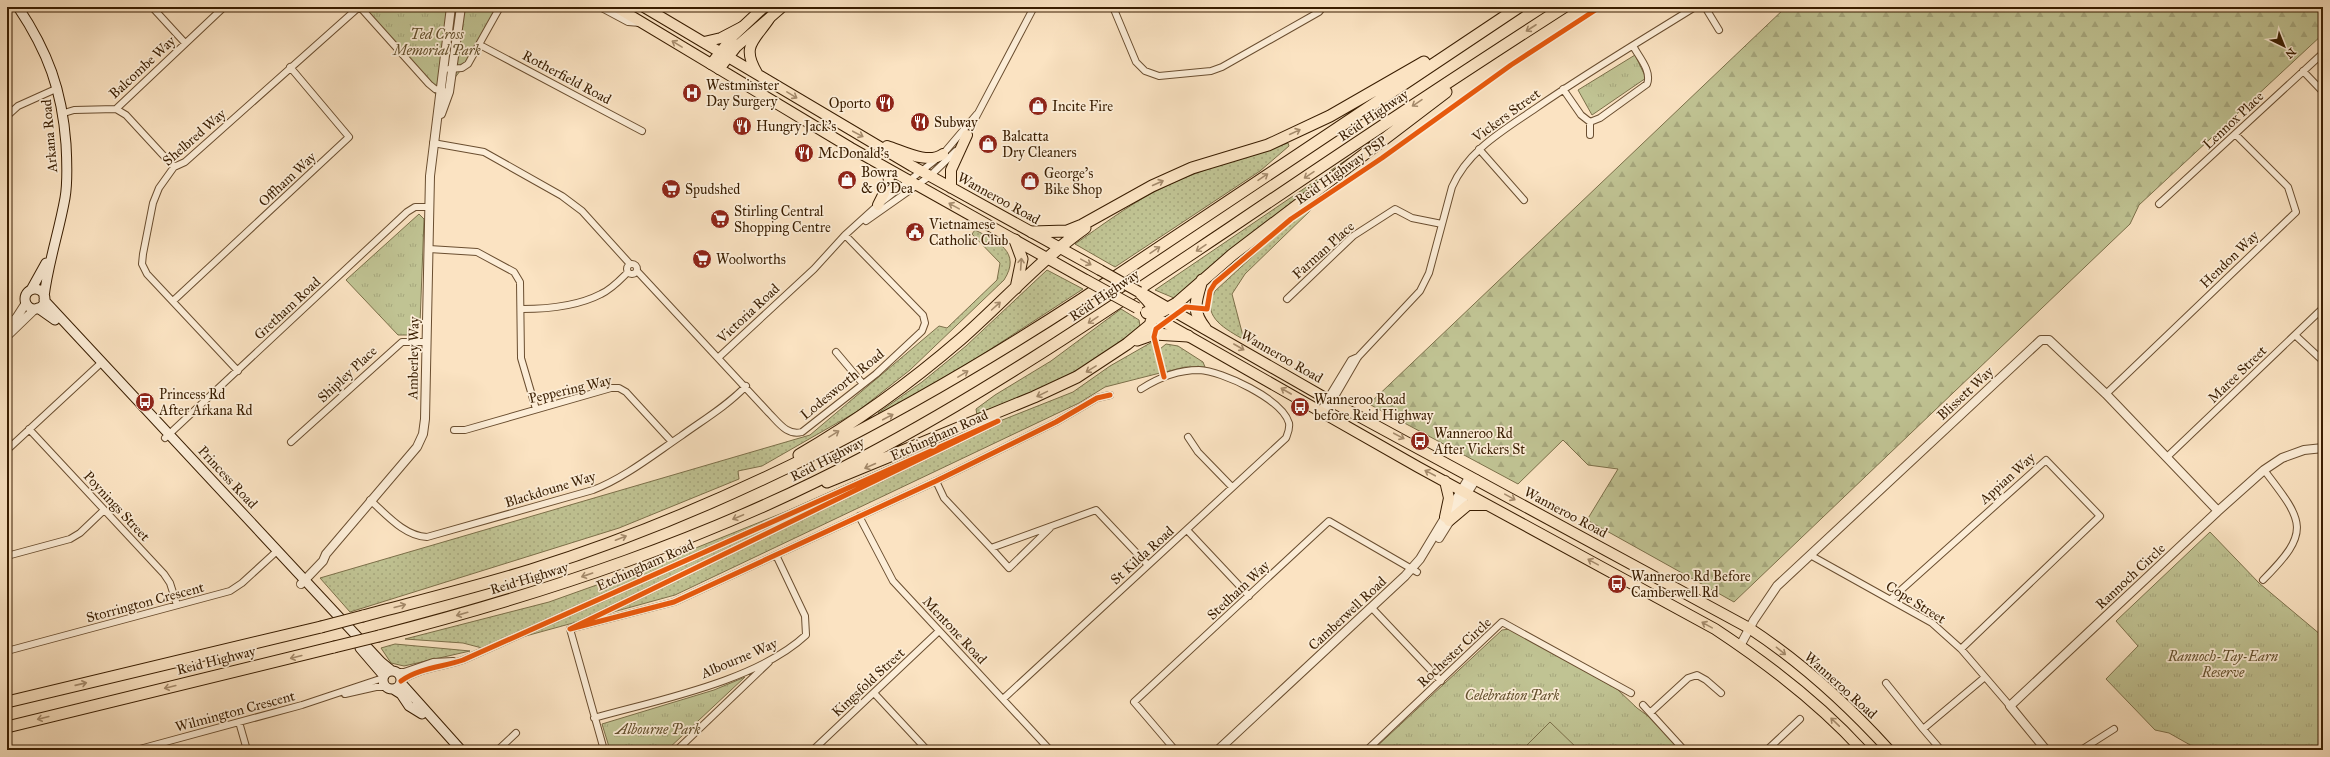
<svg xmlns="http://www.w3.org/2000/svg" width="2330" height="757" font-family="'IM FELL Great Primer',serif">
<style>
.grass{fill:url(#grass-dots);stroke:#7c704a}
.forest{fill:url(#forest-firs);stroke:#7c704a}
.park{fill:url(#park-tufts);stroke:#7c704a}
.garden{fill:#c0c393;stroke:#7c704a}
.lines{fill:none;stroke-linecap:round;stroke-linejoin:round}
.minor-casing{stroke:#6a4e30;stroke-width:8}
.tertiary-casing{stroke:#6a4e30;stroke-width:10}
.secondary-casing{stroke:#391d00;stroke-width:11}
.primary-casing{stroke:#391d00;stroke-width:12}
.trunk-casing{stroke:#391d00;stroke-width:12}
.motorway-casing{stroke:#391d00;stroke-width:13}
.minor{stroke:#fcedd7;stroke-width:6}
.tertiary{stroke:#fcedd7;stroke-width:8}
.secondary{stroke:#fcedd7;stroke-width:9}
.primary{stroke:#fbe3c2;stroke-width:10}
.trunk{stroke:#fbe3c2;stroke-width:10}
.motorway{stroke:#fbe3c2;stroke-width:11}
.trunk-bridge-casing{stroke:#391d00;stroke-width:12;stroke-linecap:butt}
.motorway-bridge-casing{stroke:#391d00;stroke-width:13;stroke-linecap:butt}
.trunk-bridge{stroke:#fbe3c2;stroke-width:10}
.motorway-bridge{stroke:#fbe3c2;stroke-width:11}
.cycleway-casing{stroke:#fcedd7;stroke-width:8}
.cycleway{stroke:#e8590c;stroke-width:5}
.oneway{stroke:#a48a6b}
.labels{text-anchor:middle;stroke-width:3.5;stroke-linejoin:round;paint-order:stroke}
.park-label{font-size:14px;font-style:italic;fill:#624f2c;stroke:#fcedd7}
.street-label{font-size:14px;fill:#391d00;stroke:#fcedd7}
.poi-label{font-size:14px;fill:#391d00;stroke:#fcedd7;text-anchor:start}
</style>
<defs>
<pattern id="grass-dots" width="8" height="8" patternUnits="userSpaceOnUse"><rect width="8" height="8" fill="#c0c393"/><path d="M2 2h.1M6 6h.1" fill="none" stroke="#a6a77d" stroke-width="1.8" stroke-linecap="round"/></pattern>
<pattern id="forest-firs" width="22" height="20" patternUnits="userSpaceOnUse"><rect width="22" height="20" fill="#c0c393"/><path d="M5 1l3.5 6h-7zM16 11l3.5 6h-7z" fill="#a6a77d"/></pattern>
<pattern id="park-tufts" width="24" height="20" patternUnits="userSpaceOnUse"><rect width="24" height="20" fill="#c0c393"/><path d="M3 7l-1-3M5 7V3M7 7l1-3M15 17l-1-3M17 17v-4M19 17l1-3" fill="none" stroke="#a6a77d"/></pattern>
</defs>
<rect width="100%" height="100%" fill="#fbe3c2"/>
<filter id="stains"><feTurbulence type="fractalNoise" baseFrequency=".005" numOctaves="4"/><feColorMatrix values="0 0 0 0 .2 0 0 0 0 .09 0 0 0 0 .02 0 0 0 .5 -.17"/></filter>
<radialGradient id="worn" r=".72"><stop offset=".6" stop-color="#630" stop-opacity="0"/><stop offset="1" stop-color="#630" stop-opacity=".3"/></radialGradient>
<path class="grass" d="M1288,143L1289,146L1260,171L1115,267L1075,244C1101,226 1126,207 1154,192C1195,170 1244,158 1288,143Z
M1349,158L1352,160L1229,251L1174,298L1155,290Z
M1312,209L1245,274L1232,294L1243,336L1241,338C1222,327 1201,315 1215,291L1291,221Z
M975,230C997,241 1022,252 1004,280L910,370L858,411L762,466L738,471L739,479L619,528L350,612L320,578L810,435L939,326L947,328L997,280L1000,263L972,234Z
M1047,270L1083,289L977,358L880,415L878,413L922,382L966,346Z
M1121,309L1139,320L1140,326L1098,359L1041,389L977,415L976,409L995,395L1051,361Z
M1152,342L1160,373L1105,387L1079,403L675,595L482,648L463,643L405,639L549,602L661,562L785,512L904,459L1073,392L1110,366Z
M1166,344L1178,346L1203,362L1205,367H1185L1165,372L1160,349Z
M395,644L470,651L404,666L391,663L381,648Z"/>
<path class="forest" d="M1786,7H2323V34L2139,205L2130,224L1734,602L1587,520L1618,469L1588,465L1563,440L1518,484L1369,404Z"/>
<path class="park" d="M358,7H499L464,66L439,98Z
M1635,55L1646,78L1592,115L1578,90Z
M419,214L424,219L420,324L408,335H398L346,280Z
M2210,532L2259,583L2321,635L2323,648V750H2199L2169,733L2155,730L2106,679L2138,646L2116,621Z
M1510,629L1617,689L1637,708L1648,716L1680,750H1373L1502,630Z
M745,677L667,750H610L602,724L714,690Z"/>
<path class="garden" d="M1550,722L1579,750H1522Z"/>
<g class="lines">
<defs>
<path id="minor" d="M152,7L185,43
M360,7L429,84L435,89L444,91
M600,7L628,22L640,23
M1113,7L1136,62L1145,71L1159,76L1211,71L1222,67L1319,12L1323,7
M1705,7L1719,30
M480,45L642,131
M449,69L462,68L468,64L500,7
M2303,71L2323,92
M1563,89L1581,115L1590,122L1600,118L1647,84C1652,71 1639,57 1633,46
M116,109L126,115L174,167
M64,113L74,110L116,109L224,7
M7,116L18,106L58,88
M976,117L1034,7
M1590,122V135
M433,143L484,152L562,196L582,211L630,264
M1479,149L1524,200
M2159,204L2323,53
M866,221L930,176L956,151
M429,249L477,252L514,272L520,282L521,358L536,409
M627 269a5 5 0 1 1 10 0a5 5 0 1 1-10 0Z
M637,271L769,413C779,423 787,436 802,432L876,374L922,331L925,323L923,315L845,235
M1287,299L1353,236L1395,209L1412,218L1442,224
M173,301L349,137L290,67
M522,309C547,309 578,306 601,294C612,289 620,280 628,272
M2295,335L2323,361
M836,352L863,384
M719,357L814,269L845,235L878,205L943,154L977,114
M238,371L147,274L142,264L143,254L153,203L159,188L174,167L185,162L359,7
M2106,394L2296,212L2288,187L2235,134
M1320,411L1351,360L1358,357
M1325,414L1358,357L1420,291L1429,273L1452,187C1468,150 1504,130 1536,108C1588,72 1642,40 1695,7
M29,429L164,574L170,583L177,605
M454,430H465L611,388H619L626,392L672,442
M1188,437L1198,452L1232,487
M165,438L407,212L415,207H429
M291,442L402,342H427
M7,450L101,363
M2167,457L2323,308
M936,481L944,498L991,548L1096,510L1148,565
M370,500C386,514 404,536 427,537L593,490C624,478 653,455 681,436C703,420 727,406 746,386
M859,516L893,581L1050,750
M1187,530L1249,596
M991,548L1009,568L1050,528
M1810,555L1932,623L1961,649L2010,706
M7,556L70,539L80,533L104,510
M2263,580C2312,531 2304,522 2264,470
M1891,599L2046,460L2100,516L1961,649
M1372,608L1441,681
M570,629L604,750
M7,651L230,591L242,583L277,551
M396,672H404L433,662L453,661
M401,681C419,668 443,667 463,660L998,421L570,629L674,602L936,481L1056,422L1097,398L1110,395
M1886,683L1923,729
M874,693L927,750
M345,694L376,687H387
M1003,699L1286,438C1288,433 1290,429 1289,423C1282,399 1222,371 1199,370C1178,370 1158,378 1141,389
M1643,705L1684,750
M1651,712L1688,678L1697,675L1706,680L1721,693
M594,718C658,700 757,681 806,635L805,616L776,555
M239,722L247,750
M136,750L302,705L383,678
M498,750L516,733
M677,750L769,662
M813,750L939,631
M1175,750L1134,702L1329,521L1417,572
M1367,750L1502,622L1631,693
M1767,750L1800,719
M1941,750L1923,729L1985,677
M2081,750L2114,729"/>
<path id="tertiary" d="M441,114L449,92L461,7
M7,328L17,317L26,303
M7,336L35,309
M1439,538L1476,479
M301,584L323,561L326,554L417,447L423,434L425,419L430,176L451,7
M1740,646L1754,620L1777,586L2041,340H2049L2106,394L2218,511
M1218,750L1405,576L1420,559L1470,476
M2046,750L2010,706L2218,511L2264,470L2282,458L2304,450L2323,448"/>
<path id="secondary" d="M18,7C48,52 62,90 66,144C67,162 68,181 65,198C59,232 48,263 44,297
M25 299a10 10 0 1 1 20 0a10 10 0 1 1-20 0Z
M31,290L46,263
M44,300L381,662L392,671
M38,308L55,320
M360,648L384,676
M383 680a9 9 0 1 1 18 0a9 9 0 1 1-18 0Z
M401,683L461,750
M393,689L401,694L409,706L422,714"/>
<path id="primary" d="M711,64L734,35L764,7
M719,69L736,47L782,7"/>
<path id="trunk" d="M616,7L851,148L1086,280
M644,7L912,166L1100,270
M704,42L721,38L742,27
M757,73C741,46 754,41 769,19
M887,146C903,151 928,165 943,154
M951,188V170L967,135
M878,205L889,183L888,169
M1142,293L1327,399L1749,628C1801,662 1847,704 1889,750
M1146,312L1418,467L1715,629C1768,664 1819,703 1862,750
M1445,481L1449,498L1445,517
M1449,521L1468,505H1487"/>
<path id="motorway" d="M1032,232L1067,231L1082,225L1152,186L1192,168L1268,145L1330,116L1424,62
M1015,240L1022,259L1016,288
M1202,280C1196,301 1191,310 1205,328
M1147,313L1163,311L1177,303L1232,255L1446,92
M1137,340L1154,334L1188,336
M799,455C856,422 910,383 961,339C1002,303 1040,260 1085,228
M827,482L1034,397L1077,377L1127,344L1150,325C1157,309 1151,303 1139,292
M363,616C419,601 476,587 531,570C728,508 910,411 1082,299L1519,7
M379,636C546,593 709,539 862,458C991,390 1109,309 1230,228C1341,153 1452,79 1564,7
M7,702L321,627
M7,727L334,647"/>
</defs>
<use href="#minor" class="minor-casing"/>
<use href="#tertiary" class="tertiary-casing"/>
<use href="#secondary" class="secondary-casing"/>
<use href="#primary" class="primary-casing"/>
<use href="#trunk" class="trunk-casing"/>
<use href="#motorway" class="motorway-casing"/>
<use href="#minor" class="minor"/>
<use href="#tertiary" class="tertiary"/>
<use href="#secondary" class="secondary"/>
<use href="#primary" class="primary"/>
<use href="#trunk" class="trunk"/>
<use href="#motorway" class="motorway"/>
<defs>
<path id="trunk-bridge" d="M1100,270L1139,292
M1086,280L1137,308"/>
<path id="motorway-bridge" d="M321,627L363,616
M334,647L379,636"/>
</defs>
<use href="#trunk-bridge" class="trunk-bridge-casing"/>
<use href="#motorway-bridge" class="motorway-bridge-casing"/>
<use href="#trunk-bridge" class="trunk-bridge"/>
<use href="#motorway-bridge" class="motorway-bridge"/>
<defs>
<path id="cycleway" d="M1164,377L1154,337L1156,329L1186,307L1207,309L1210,291L1215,283L1291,219L1382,158L1511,65L1600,7
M401,681C419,668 443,667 463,660L998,421L570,629L674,602L936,481L1056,422L1097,398L1110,395"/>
</defs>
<use href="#cycleway" class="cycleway-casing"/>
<use href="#cycleway" class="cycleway"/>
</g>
<defs><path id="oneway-shaft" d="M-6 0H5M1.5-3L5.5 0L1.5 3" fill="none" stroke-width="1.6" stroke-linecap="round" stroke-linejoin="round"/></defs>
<g class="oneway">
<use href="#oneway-shaft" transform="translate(1531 28) rotate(147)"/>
<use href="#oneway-shaft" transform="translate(677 44) rotate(-149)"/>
<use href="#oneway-shaft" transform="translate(792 95) rotate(31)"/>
<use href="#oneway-shaft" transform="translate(1417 103) rotate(146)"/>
<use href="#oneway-shaft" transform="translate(1295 132) rotate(-25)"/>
<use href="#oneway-shaft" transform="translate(858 134) rotate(28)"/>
<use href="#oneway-shaft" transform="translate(1309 175) rotate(146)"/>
<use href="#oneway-shaft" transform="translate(1263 177) rotate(-34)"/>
<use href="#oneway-shaft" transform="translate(1158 183) rotate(-24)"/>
<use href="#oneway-shaft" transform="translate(954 206) rotate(-151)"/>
<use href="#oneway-shaft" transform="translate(1201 248) rotate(146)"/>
<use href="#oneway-shaft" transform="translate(1155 250) rotate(-34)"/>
<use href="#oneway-shaft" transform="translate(1086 262) rotate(29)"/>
<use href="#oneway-shaft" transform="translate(1021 264) rotate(-86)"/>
<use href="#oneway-shaft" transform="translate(996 306) rotate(-42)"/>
<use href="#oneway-shaft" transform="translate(1093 320) rotate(146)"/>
<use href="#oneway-shaft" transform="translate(1239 347) rotate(30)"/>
<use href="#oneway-shaft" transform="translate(1091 369) rotate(148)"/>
<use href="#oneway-shaft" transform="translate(963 374) rotate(-31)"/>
<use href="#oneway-shaft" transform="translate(1286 391) rotate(-150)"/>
<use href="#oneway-shaft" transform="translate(1042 394) rotate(154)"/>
<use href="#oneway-shaft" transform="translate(888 417) rotate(-28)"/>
<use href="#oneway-shaft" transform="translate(834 434) rotate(-32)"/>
<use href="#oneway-shaft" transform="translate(1399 436) rotate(28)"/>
<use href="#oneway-shaft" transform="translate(870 466) rotate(156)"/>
<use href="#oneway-shaft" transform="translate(1430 473) rotate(-152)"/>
<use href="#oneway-shaft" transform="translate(1510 497) rotate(29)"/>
<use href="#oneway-shaft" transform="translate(738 517) rotate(157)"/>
<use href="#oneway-shaft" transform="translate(621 538) rotate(-21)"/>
<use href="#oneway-shaft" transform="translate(1593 562) rotate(-151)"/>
<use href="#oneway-shaft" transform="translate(587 575) rotate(161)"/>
<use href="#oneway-shaft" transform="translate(400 606) rotate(-15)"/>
<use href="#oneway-shaft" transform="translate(462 614) rotate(164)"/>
<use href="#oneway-shaft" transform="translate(1707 625) rotate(-151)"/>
<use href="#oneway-shaft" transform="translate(1781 651) rotate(39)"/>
<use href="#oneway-shaft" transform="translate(296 657) rotate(166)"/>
<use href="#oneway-shaft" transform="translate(81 684) rotate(-13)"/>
<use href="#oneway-shaft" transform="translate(170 687) rotate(166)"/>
<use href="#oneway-shaft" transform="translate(43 718) rotate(166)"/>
<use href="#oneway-shaft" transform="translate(1835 722) rotate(-136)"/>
</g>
<defs>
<symbol id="hospital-disc" viewBox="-11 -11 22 22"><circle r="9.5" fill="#8f2418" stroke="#fcedd7"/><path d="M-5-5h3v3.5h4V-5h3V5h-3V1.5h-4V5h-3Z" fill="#fff"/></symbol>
<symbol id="restaurant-disc" viewBox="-11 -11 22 22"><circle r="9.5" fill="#8f2418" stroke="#fcedd7"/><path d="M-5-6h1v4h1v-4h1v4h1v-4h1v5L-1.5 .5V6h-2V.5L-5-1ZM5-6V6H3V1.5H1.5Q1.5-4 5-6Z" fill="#fff"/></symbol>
<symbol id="shop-disc" viewBox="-11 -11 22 22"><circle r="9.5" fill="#8f2418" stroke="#fcedd7"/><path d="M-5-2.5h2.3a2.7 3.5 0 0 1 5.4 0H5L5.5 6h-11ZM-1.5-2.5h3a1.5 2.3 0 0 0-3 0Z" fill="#fff"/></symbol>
<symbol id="supermarket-disc" viewBox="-11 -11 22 22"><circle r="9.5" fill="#8f2418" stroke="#fcedd7"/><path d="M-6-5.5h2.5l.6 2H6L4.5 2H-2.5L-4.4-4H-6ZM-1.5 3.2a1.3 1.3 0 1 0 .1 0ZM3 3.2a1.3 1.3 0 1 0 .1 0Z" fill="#fff"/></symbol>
<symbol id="civic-disc" viewBox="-11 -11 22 22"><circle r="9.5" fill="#8f2418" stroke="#fcedd7"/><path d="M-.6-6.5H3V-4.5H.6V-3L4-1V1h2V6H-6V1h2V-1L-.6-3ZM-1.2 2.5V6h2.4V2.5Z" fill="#fff"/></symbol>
<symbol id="bus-disc" viewBox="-11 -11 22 22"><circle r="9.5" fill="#8f2418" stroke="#fcedd7"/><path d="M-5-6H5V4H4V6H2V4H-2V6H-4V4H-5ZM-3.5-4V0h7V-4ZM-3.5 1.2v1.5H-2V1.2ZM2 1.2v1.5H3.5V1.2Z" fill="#fff"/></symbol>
</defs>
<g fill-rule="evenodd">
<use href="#hospital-disc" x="681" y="82" width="22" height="22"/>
<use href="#restaurant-disc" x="874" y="92" width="22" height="22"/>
<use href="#shop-disc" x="1027" y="95" width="22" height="22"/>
<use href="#restaurant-disc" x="909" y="111" width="22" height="22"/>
<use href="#restaurant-disc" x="731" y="115" width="22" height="22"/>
<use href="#shop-disc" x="977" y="133" width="22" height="22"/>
<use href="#restaurant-disc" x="793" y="142" width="22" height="22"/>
<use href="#shop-disc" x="836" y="169" width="22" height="22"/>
<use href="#shop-disc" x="1019" y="170" width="22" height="22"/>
<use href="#supermarket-disc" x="660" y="178" width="22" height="22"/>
<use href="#supermarket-disc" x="709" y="208" width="22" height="22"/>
<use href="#civic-disc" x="904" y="221" width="22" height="22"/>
<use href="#supermarket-disc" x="691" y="248" width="22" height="22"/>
<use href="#bus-disc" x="134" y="391" width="22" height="22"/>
<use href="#bus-disc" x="1289" y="396" width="22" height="22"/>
<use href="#bus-disc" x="1409" y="430" width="22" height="22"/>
<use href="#bus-disc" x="1606" y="573" width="22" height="22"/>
</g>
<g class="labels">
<g class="park-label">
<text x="437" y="39">Ted Cross<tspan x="437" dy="16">Memorial Park</tspan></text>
<text x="2223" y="661">Rannoch-Tay-Earn<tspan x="2223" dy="16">Reserve</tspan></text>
<text x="1512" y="700">Celebration Park</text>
<text x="658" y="734">Albourne Park</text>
</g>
<g class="street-label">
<text transform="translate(142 67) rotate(-43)" y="5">Balcombe Way</text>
<text transform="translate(567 77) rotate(28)" y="5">Rotherfield Road</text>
<text transform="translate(1373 115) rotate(-34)" y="5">Reid Highway</text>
<text transform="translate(1506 115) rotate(-36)" y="5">Vickers Street</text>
<text transform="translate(2233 120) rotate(-43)" y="5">Lennox Place</text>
<text transform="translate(49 136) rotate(-95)" y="5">Arkana Road</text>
<text transform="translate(194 137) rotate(-41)" y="5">Shelbred Way</text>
<text transform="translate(1341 170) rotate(-35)" y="5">Reid Highway PSP</text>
<text transform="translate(287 179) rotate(-43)" y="5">Offham Way</text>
<text transform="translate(999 198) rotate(29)" y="5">Wanneroo Road</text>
<text transform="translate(1323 250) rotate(-42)" y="5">Farman Place</text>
<text transform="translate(2229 259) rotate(-44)" y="5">Hendon Way</text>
<text transform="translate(1104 295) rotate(-34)" y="5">Reid Highway</text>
<text transform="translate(287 308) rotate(-43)" y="5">Gretham Road</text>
<text transform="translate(748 313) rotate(-43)" y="5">Victoria Road</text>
<text transform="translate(1282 356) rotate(30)" y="5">Wanneroo Road</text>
<text transform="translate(413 358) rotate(-89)" y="5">Amberley Way</text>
<text transform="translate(347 374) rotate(-43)" y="5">Shipley Place</text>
<text transform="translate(2237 374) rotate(-44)" y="5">Maree Street</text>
<text transform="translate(842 384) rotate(-39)" y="5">Lodesworth Road</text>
<text transform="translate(570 389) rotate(-13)" y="5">Peppering Way</text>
<text transform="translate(1965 393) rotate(-43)" y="5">Blissett Way</text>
<text transform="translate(939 435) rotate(-24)" y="5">Etchingham Road</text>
<text transform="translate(827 459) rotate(-27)" y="5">Reid Highway</text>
<text transform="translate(228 477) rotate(47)" y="5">Princess Road</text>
<text transform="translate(2007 478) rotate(-42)" y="5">Appian Way</text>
<text transform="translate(550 489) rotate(-17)" y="5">Blackdoune Way</text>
<text transform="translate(117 506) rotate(47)" y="5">Poynings Street</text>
<text transform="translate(1566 512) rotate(28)" y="5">Wanneroo Road</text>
<text transform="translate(1142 555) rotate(-42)" y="5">St Kilda Road</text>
<text transform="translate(645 565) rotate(-24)" y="5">Etchingham Road</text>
<text transform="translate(2130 576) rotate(-43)" y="5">Rannoch Circle</text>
<text transform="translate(529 578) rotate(-17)" y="5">Reid Highway</text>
<text transform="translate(1238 590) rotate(-43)" y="5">Stedham Way</text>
<text transform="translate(145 602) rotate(-15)" y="5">Storrington Crescent</text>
<text transform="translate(1916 602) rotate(32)" y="5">Cope Street</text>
<text transform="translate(1347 613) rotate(-43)" y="5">Camberwell Road</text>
<text transform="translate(955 630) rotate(47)" y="5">Mentone Road</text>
<text transform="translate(1454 652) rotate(-43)" y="5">Rochester Circle</text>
<text transform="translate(739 658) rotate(-23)" y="5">Albourne Way</text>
<text transform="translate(216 660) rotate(-14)" y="5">Reid Highway</text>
<text transform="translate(868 682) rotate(-43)" y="5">Kingsfold Street</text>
<text transform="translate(1841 685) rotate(42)" y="5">Wanneroo Road</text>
<text transform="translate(235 711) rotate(-15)" y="5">Wilmington Crescent</text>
</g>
<g class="poi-label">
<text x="706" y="90">Westminster<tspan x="706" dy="16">Day Surgery</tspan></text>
<text x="871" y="108" text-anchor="end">Oporto</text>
<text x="1052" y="111">Incite Fire</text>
<text x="934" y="127">Subway</text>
<text x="756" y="131">Hungry Jack's</text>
<text x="1002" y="141">Balcatta<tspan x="1002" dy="16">Dry Cleaners</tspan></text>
<text x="818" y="158">McDonald's</text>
<text x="861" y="177">Bowra<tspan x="861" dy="16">&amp; O'Dea</tspan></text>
<text x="1044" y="178">George's<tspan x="1044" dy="16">Bike Shop</tspan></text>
<text x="685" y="194">Spudshed</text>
<text x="734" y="216">Stirling Central<tspan x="734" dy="16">Shopping Centre</tspan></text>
<text x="929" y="229">Vietnamese<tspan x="929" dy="16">Catholic Club</tspan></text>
<text x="716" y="264">Woolworths</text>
<text x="159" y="399">Princess Rd<tspan x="159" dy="16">After Arkana Rd</tspan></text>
<text x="1314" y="404">Wanneroo Road<tspan x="1314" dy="16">before Reid Highway</tspan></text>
<text x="1434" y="438">Wanneroo Rd<tspan x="1434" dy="16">After Vickers St</tspan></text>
<text x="1631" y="581">Wanneroo Rd Before<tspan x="1631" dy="16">Camberwell Rd</tspan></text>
</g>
</g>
<rect width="2330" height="757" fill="none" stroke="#fbe3c2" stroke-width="24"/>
<rect x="8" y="8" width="2314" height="741" fill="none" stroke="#391d00" stroke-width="2"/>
<rect x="12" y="12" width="2306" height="733" fill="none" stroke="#391d00"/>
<g transform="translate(2284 46) rotate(137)" stroke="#fcedd7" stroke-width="3" paint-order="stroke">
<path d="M0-3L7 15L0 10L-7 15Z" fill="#391d00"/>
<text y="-6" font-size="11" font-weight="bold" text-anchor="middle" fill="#391d00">N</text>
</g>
<rect width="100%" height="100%" filter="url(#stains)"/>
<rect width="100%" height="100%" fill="url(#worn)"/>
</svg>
